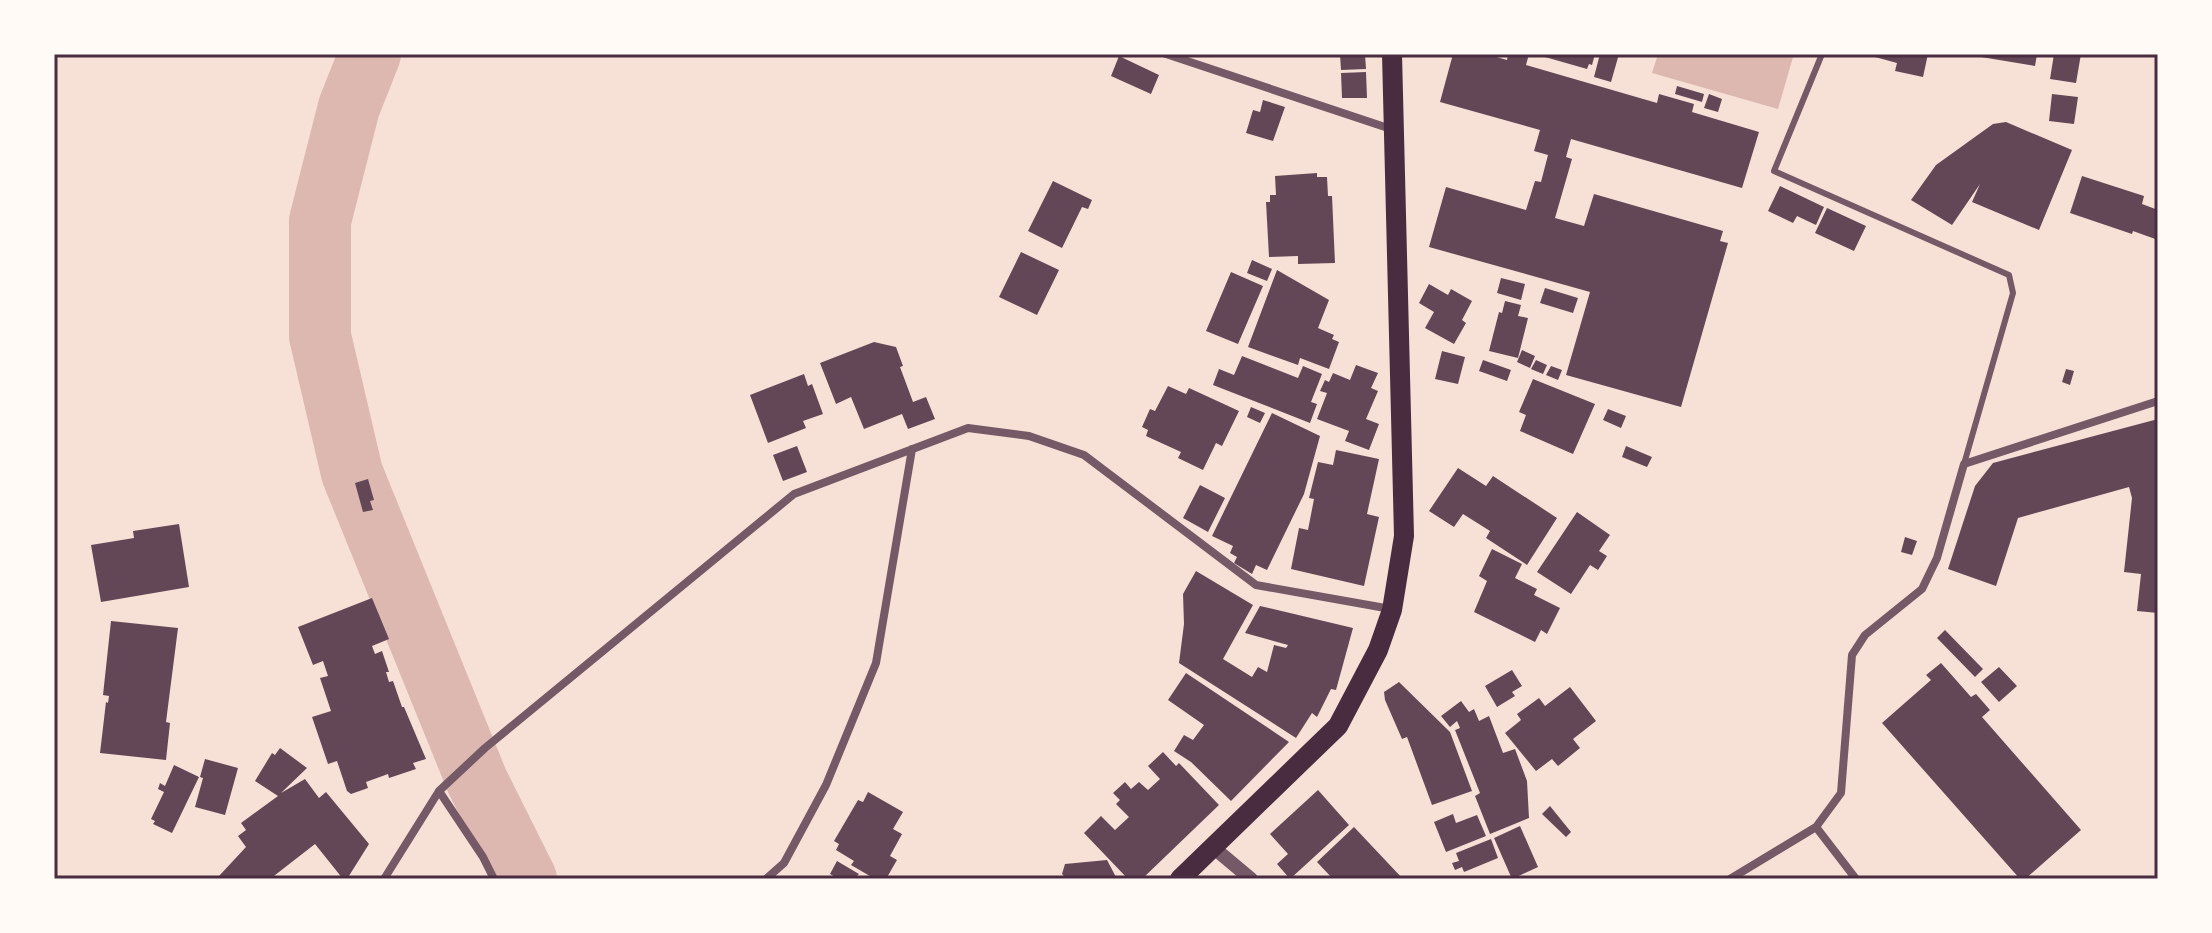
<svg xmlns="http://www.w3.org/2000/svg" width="2212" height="933" font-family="'Fira Sans',sans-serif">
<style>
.water{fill:#dcb8b0}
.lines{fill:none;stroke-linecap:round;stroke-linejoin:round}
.river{stroke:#dcb8b0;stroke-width:62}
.building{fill:#644757}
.service{stroke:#755966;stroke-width:6}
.minor{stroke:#755966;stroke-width:8}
.tertiary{stroke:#755966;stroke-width:14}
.primary{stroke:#4a2c40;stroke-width:20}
.neatline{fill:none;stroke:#4a2c40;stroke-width:3}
</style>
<rect width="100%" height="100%" fill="#f7e1d7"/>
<path class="water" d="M1658,54H1783L1793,57L1778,109L1652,73Z"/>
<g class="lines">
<path class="river" d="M370,54L349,107L320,221V336L352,473L477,781L526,879"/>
</g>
<path class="building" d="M1340,54H1365L1366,69L1341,70Z
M1453,54H1486L1507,60L1508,54H1529L1526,65L1657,103L1659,94L1694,104L1692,112L1759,132L1742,188L1571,139L1566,157L1572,159L1555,218L1584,226L1594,194L1723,231L1720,241L1728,243L1681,407L1566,375L1590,292L1429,247L1446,187L1526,210L1535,181L1541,182L1548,155L1534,151L1540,130L1440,102Z
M1595,54L1592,65L1589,64L1587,69L1538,55Z
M1600,54H1619L1611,82L1594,77Z
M1864,54H1928L1923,77L1895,71L1897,63Z
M1963,54H2037L2035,66Z
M2054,54H2081L2076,83L2050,79Z
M1119,56L1159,75L1151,94L1111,76Z
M1366,72L1367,98H1342L1341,73Z
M1677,86L1704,94L1702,102L1675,94Z
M1709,94L1722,99L1718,112L1704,108Z
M2052,94L2078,97L2074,124L2049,121Z
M1263,100L1285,107L1273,141L1246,133L1253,110L1260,112Z
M2006,122L2072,150L2039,230L1972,202L1980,184L1952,225L1911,200L1936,165L1993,124Z
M1317,173V177H1327L1328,196H1332L1335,263L1298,264V256L1269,257L1266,202H1270V195H1276L1275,176Z
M2082,176L2144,196L2142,204L2158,210V240L2133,231L2132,234L2070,213Z
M1053,181L1092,200L1088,209L1082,207L1062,248L1028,231Z
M1780,186L1824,207L1816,225L1797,216L1793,223L1768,211Z
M1827,208L1866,226L1854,251L1815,233Z
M1021,252L1059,270L1037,315L999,297Z
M1252,260L1272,269L1267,281L1247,273Z
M1277,270L1329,300L1318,328L1334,335L1332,339L1339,342L1329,369L1300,358L1298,365L1248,347Z
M1231,272L1263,286L1238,344L1206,331Z
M1501,278L1525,284L1521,300L1497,293Z
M1429,284L1448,295L1451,289L1472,301L1462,320L1466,323L1454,344L1425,328L1434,312L1419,303Z
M1545,288L1578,298L1573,313L1540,303Z
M1505,301L1521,305L1518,316L1528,318L1518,358L1489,351L1499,312L1502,313Z
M874,342L896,347L903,366L900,367L913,402L926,397L935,419L908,429L902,414L864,429L851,397L836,404L820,363Z
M1522,350L1535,356L1530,368L1517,362Z
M1442,351L1465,357L1458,384L1435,379Z
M1242,356L1298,378L1303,366L1322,374L1311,402L1317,404L1310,423L1213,385L1219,369L1234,375Z
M1483,360L1511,370L1507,381L1479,371Z
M1536,360L1547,365L1543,374L1531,369Z
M1356,365L1378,373L1371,388L1378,391L1366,419L1379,424L1369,450L1345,441L1349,431L1317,419L1327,393L1320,391L1325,380L1329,382L1333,373L1350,380Z
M1551,366L1562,370L1558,380L1546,375Z
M2066,369L2074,371L2070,385L2062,382Z
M804,374L808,386L812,384L823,414L803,421L806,428L768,443L750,395Z
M1533,379L1595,404L1573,454L1520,431L1526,415L1519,412Z
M1168,386L1186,394L1189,388L1239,411L1222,446L1216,443L1203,470L1178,458L1181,452L1146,436L1148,430L1142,427L1150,409L1155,411Z
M1251,407L1265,413L1260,423L1247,417Z
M1608,409L1626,416L1621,428L1603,420Z
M1272,413L1320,436L1304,494L1267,570L1256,565L1252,574L1234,563L1237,557L1230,553L1233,546L1212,536Z
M2158,419V613L2137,611L2141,574L2124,572L2132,498L2129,487L2018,518L1996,586L1948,569L1975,486L1993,463Z
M797,446L807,472L783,481L773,455Z
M1626,446L1652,457L1647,467L1622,457Z
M1336,450L1379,459L1367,514L1379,517L1364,586L1291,569L1299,528L1308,530L1314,499L1309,498L1318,462L1333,465Z
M1458,468L1486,486L1493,476L1557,518L1527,565L1486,538L1490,531L1463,514L1454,527L1429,511Z
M368,479L374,500L370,501L373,510L363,512L355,483Z
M1200,485L1225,498L1208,532L1183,518Z
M1577,512L1610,535L1599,551L1607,556L1598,570L1590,565L1571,594L1537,572Z
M179,524L189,587L101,602L91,545L134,538L133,531Z
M1905,537L1917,541L1912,555L1901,552Z
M1492,549L1522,564L1515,578L1537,589L1534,595L1560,608L1547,634L1541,630L1535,642L1474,612L1487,581L1479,576Z
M1196,571L1253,605L1223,659L1252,677L1258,667L1267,672L1274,645L1286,648L1288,645L1245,633L1260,606L1353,628L1336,690L1331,689L1317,717L1312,713L1296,738L1179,663L1184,624L1183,594Z
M372,598L389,639L372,646L375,654L382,651L389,672H386L389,682L393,681L402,707H404L426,759L413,763L416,769L389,778L388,774L366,782L368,788L351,794L347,791L337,761L328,764L312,717L331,711L320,678L328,676L323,661L313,665L298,627Z
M111,621L178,628L166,722L170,723L166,760L100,753L106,702L108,703L109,696L103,695Z
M1945,630L1983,669L1975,677L1937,638Z
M1941,663L1971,697L1976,694L1990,710L1982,717L2081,830L2025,879H2020L1882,723L1931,680L1926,675Z
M1999,667L2017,686L1999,702L1981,682Z
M1512,670L1522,686L1512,692L1515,696L1497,707L1485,686Z
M1186,673L1289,742L1231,801L1191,762L1174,751L1184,735L1193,740L1204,725L1168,700Z
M1399,682L1450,732L1472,791L1432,805L1407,737L1402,739L1385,700L1384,692Z
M1570,687L1596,721L1573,739L1580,748L1558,766L1552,759L1536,771L1505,733L1521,720L1517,714L1539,698L1545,706Z
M1461,701L1469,712L1474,709L1479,721L1489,716L1503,753L1515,749L1527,781L1529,818L1490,834L1475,796L1480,793L1455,730L1460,728L1457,721L1450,727L1441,716Z
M280,748L307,768L281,793L305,779L319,798L326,792L369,844L347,879H343L315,844L270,879H222L219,876L246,847L238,836L246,830L241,823L278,796L255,781L272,753L275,755Z
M1163,752L1176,766L1179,763L1219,805L1142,879H1128L1084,833L1101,816L1115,830L1129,817L1116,804L1120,800L1113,793L1125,782L1131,789L1139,782L1148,790L1160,779L1148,766Z
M205,759L238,768L225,815L195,807L203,778L200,777Z
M174,765L199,777L172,833L153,824L155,821L151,819L164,792L158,789L160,783L165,786Z
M1318,790L1349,825L1290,879L1277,864L1288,854L1270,834Z
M868,792L903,812L893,829L902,834L890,856L897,860L886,879H875L851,865L854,861L836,850L839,844L834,841L858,800L863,802Z
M1550,806L1571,832L1566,837L1542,814Z
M1453,814L1456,823L1477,815L1486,836L1446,852L1434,822Z
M1520,826L1538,867L1512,879L1494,838Z
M1354,827L1403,879H1333L1317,862Z
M1491,839L1498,858L1464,872L1462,867L1455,870L1452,863L1459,861L1456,853Z
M1107,860L1117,879H1067L1062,874L1065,864Z
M837,861L859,874L856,877L860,879H839L830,874Z"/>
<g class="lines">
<path class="service" d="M1822,54L1774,171L2009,275L2013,293L1964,464"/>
<path class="minor" d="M1166,54L1394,130
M439,791L483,857L494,879
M1816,827L1856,879
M384,879L439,791L485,748L794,494L968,428L1029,436L1084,455L1256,585L1391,609
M766,879L784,863L826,785L876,663L912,449
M1730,879L1816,827L1841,793L1852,655L1865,635L1922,589L1937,558L1964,464L2158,401"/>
<path class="tertiary" d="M1214,848L1251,879"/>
<path class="primary" d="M1180,879L1338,726L1378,650L1392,610L1404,536L1392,54"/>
</g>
<rect width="2212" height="933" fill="none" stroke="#fffaf5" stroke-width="112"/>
<rect x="56" y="56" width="2100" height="821" class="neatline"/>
</svg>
